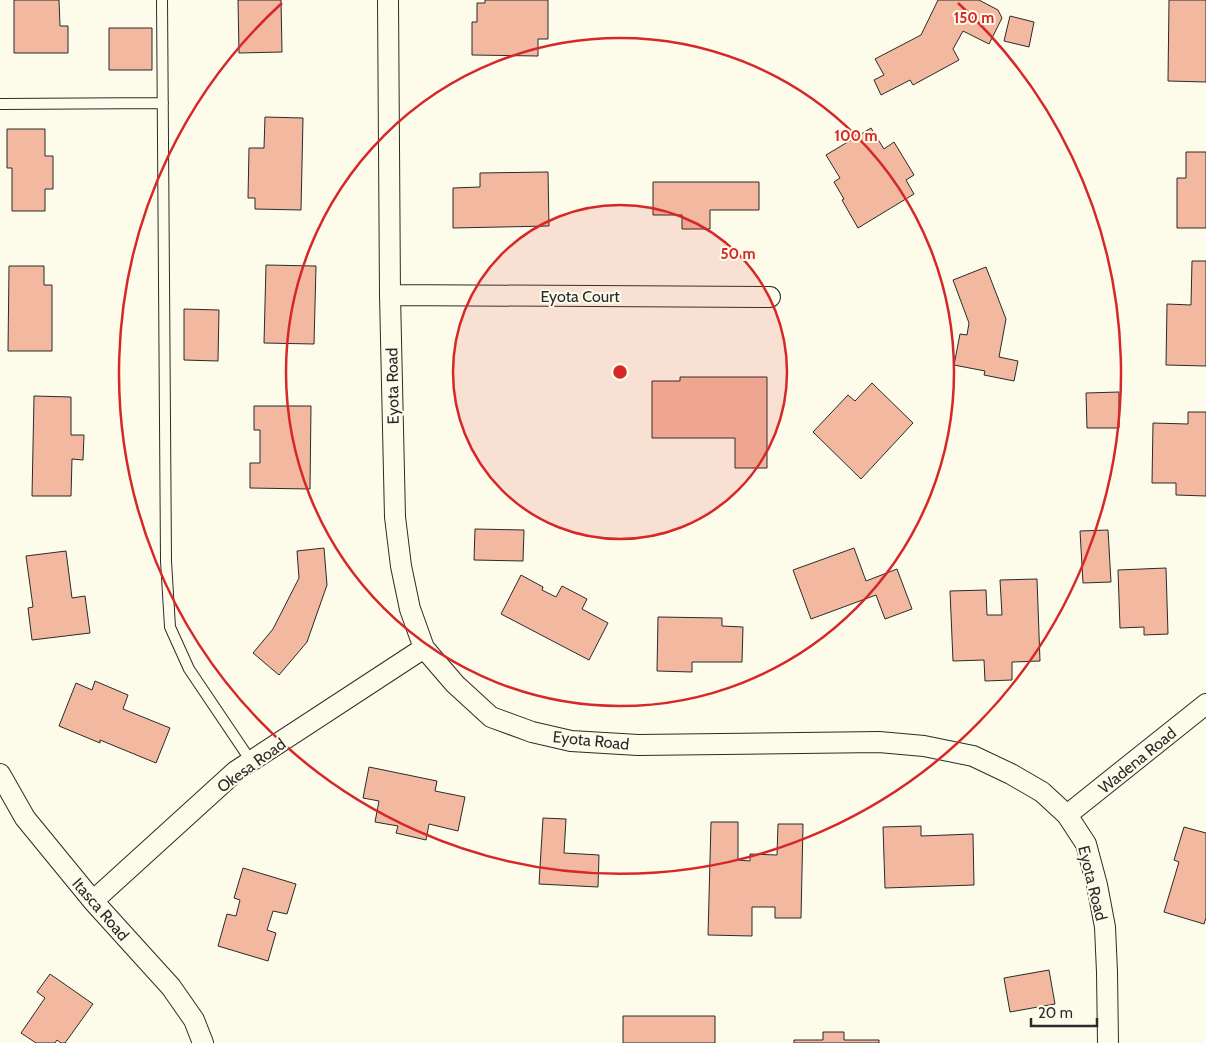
<svg xmlns="http://www.w3.org/2000/svg" width="1206" height="1043" font-family="Cabin,sans-serif">
<style>
.building{fill:#f2b8a0;stroke:#2b2b2b}
.lines{fill:none;stroke-linecap:round;stroke-linejoin:round}
.service-casing{stroke:#2b2b2b;stroke-width:12}
.minor-casing{stroke:#2b2b2b;stroke-width:22}
.service{stroke:#fdfbea;stroke-width:10}
.minor{stroke:#fdfbea;stroke-width:20}
.ring{fill:none;stroke:#d62828;stroke-width:2.5}
.labels{text-anchor:middle;stroke-width:4;stroke-linejoin:round;paint-order:stroke}
.street-label{font-size:16px;fill:#2b2b2b;stroke:#fdfbea}
.centre{fill:#d62828;stroke:#fdfbea;stroke-width:2.5}
.ring-label{font-size:15px;text-anchor:middle;font-weight:bold;fill:#d62828;stroke:#fdfbea;stroke-width:4;stroke-linejoin:round;paint-order:stroke}
</style>
<rect width="100%" height="100%" fill="#fdfbea"/>
<path class="building" d="M14,0H59L60,26H68V53H14Z
M238,0H281L282,52L239,53Z
M485,0H548V39H538V56L472,55V22H477V3H485Z
M938,0H979L998,10L1002,18L989,44L963,31L953,49L959,60L913,85L910,80L881,95L874,80L884,75L875,59L921,35Z
M1169,0H1206V82L1168,81Z
M1010,16L1034,22L1029,47L1004,41Z
M109,28H152V70H109Z
M265,117L303,118L301,210L255,209V198H248L249,148H264Z
M871,128L884,149L894,142L914,175L906,180L914,194L858,228L842,200L844,199L834,182L840,178L826,155Z
M7,129H45V156H53V189H45V211H12V168H7Z
M1186,152H1206V228H1177V178H1186Z
M548,172L549,226L453,228V188L480,187V173Z
M653,182H759V210H710V229H682V215H653Z
M1192,261H1206V366L1166,365L1167,304L1191,305Z
M266,265L316,266L314,344L264,343Z
M9,266H44V285H52V351H8Z
M986,267L1006,319L999,357L1018,361L1014,381L984,375L985,371L954,365L960,334L967,335L969,323L953,280Z
M184,309L219,310L218,361L184,360Z
M680,377H767V468H735V438H652V381H680Z
M872,383L913,423L861,479L813,432L848,395L855,401Z
M1119,392V428H1087L1086,393Z
M34,396L71,397V435H84L83,460L72,459L71,496H32Z
M254,406H311L310,489L250,488V463H260V430H254Z
M1188,412H1206V496L1176,495V483H1152L1153,423L1188,424Z
M475,529L524,530L523,561L474,560Z
M1108,530L1111,582L1083,583L1080,531Z
M324,548L327,585L307,642L279,675L253,653L273,629L299,578L297,551Z
M854,548L866,581L897,569L912,609L885,619L876,595L811,619L793,570Z
M66,551L72,598L85,596L90,633L32,640L28,608L33,607L26,556Z
M1166,568L1168,634L1144,635V627L1120,628L1118,570Z
M521,575L543,587L542,590L556,597L562,586L587,599L582,609L608,623L589,660L501,614Z
M1037,579L1040,661L1012,662V680L985,681L984,660L953,661L950,591L986,590L987,615H1002L1000,580Z
M658,617L722,618V626L743,627L742,662H692V672L657,671Z
M95,681L128,695L123,709L170,728L156,763L100,740V743L59,726L76,683L92,690Z
M369,767L437,781L435,791L465,797L458,831L429,824L426,840L396,833L398,826L375,822L379,801L363,798Z
M543,818L566,819L564,853L599,855L598,887L539,884Z
M711,822H738V860L750,861V854L777,855L778,824H803L801,918H775V907H752V936L708,935Z
M921,826V836L973,834L974,885L885,888L883,827Z
M1184,827L1206,833V918L1204,924L1164,912L1179,862L1174,860Z
M243,868L296,884L287,914L273,911L267,930L276,933L268,961L218,946L227,914L236,916L240,900L234,898Z
M1049,970L1055,1004L1010,1012L1004,978Z
M50,974L93,1004L65,1043H61L57,1040L55,1043H36L21,1033L45,998L37,992Z
M623,1016H715V1043H623Z
M823,1032H844V1040H879V1043H794V1040H823Z"/>
<g class="lines">
<defs>
<path id="service" d="M162,0L166,561L170,627L189,669L251,761
M0,104L163,103"/>
<path id="minor" d="M388,0L390,295L395,517L401,566L410,609L424,648L455,684L491,717L532,732L571,741L638,745L879,742L924,746L973,756L1011,774L1042,792L1067,815L1086,844L1097,885L1105,927L1107,972L1108,1043
M390,295L770,297
M0,774L25,818L93,901L171,987L194,1020L203,1043
M1067,815L1206,704
M93,901L236,771L424,648"/>
</defs>
<use href="#service" class="service-casing"/>
<use href="#minor" class="minor-casing"/>
<use href="#service" class="service"/>
<use href="#minor" class="minor"/>
</g>
<circle cx="620" cy="372" r="167" fill="#d62828" fill-opacity=".12"/>
<g class="ring">
<circle cx="620" cy="372" r="167"/>
<circle cx="620" cy="372" r="334"/>
<path d="M958 3A501 501 0 1 1 282 3"/>
</g>
<g class="labels">
<g class="street-label">
<text x="580" y="302">Eyota Court</text>
<text transform="translate(392 386) rotate(-91)" y="6">Eyota Road</text>
<text transform="translate(591 740) rotate(6)" y="6">Eyota Road</text>
<text transform="translate(1137 760) rotate(-39)" y="6">Wadena Road</text>
<text transform="translate(251 765) rotate(-36)" y="6">Okesa Road</text>
<text transform="translate(1093 883) rotate(76)" y="6">Eyota Road</text>
<text transform="translate(101 909) rotate(49)" y="6">Itasca Road</text>
</g>
</g>
<circle cx="620" cy="372" r="8" class="centre"/>
<g class="ring-label">
<text x="974" y="23">150 m</text>
<text x="856" y="141">100 m</text>
<text x="738" y="259">50 m</text>
</g>
<path d="M1031 1018v8h66v-8" fill="none" stroke="#2b2b2b" stroke-width="2.5"/>
<text x="1038" y="1018" font-size="15" fill="#2b2b2b" stroke="#fdfbea" stroke-width="4" paint-order="stroke">20 m</text>
</svg>
